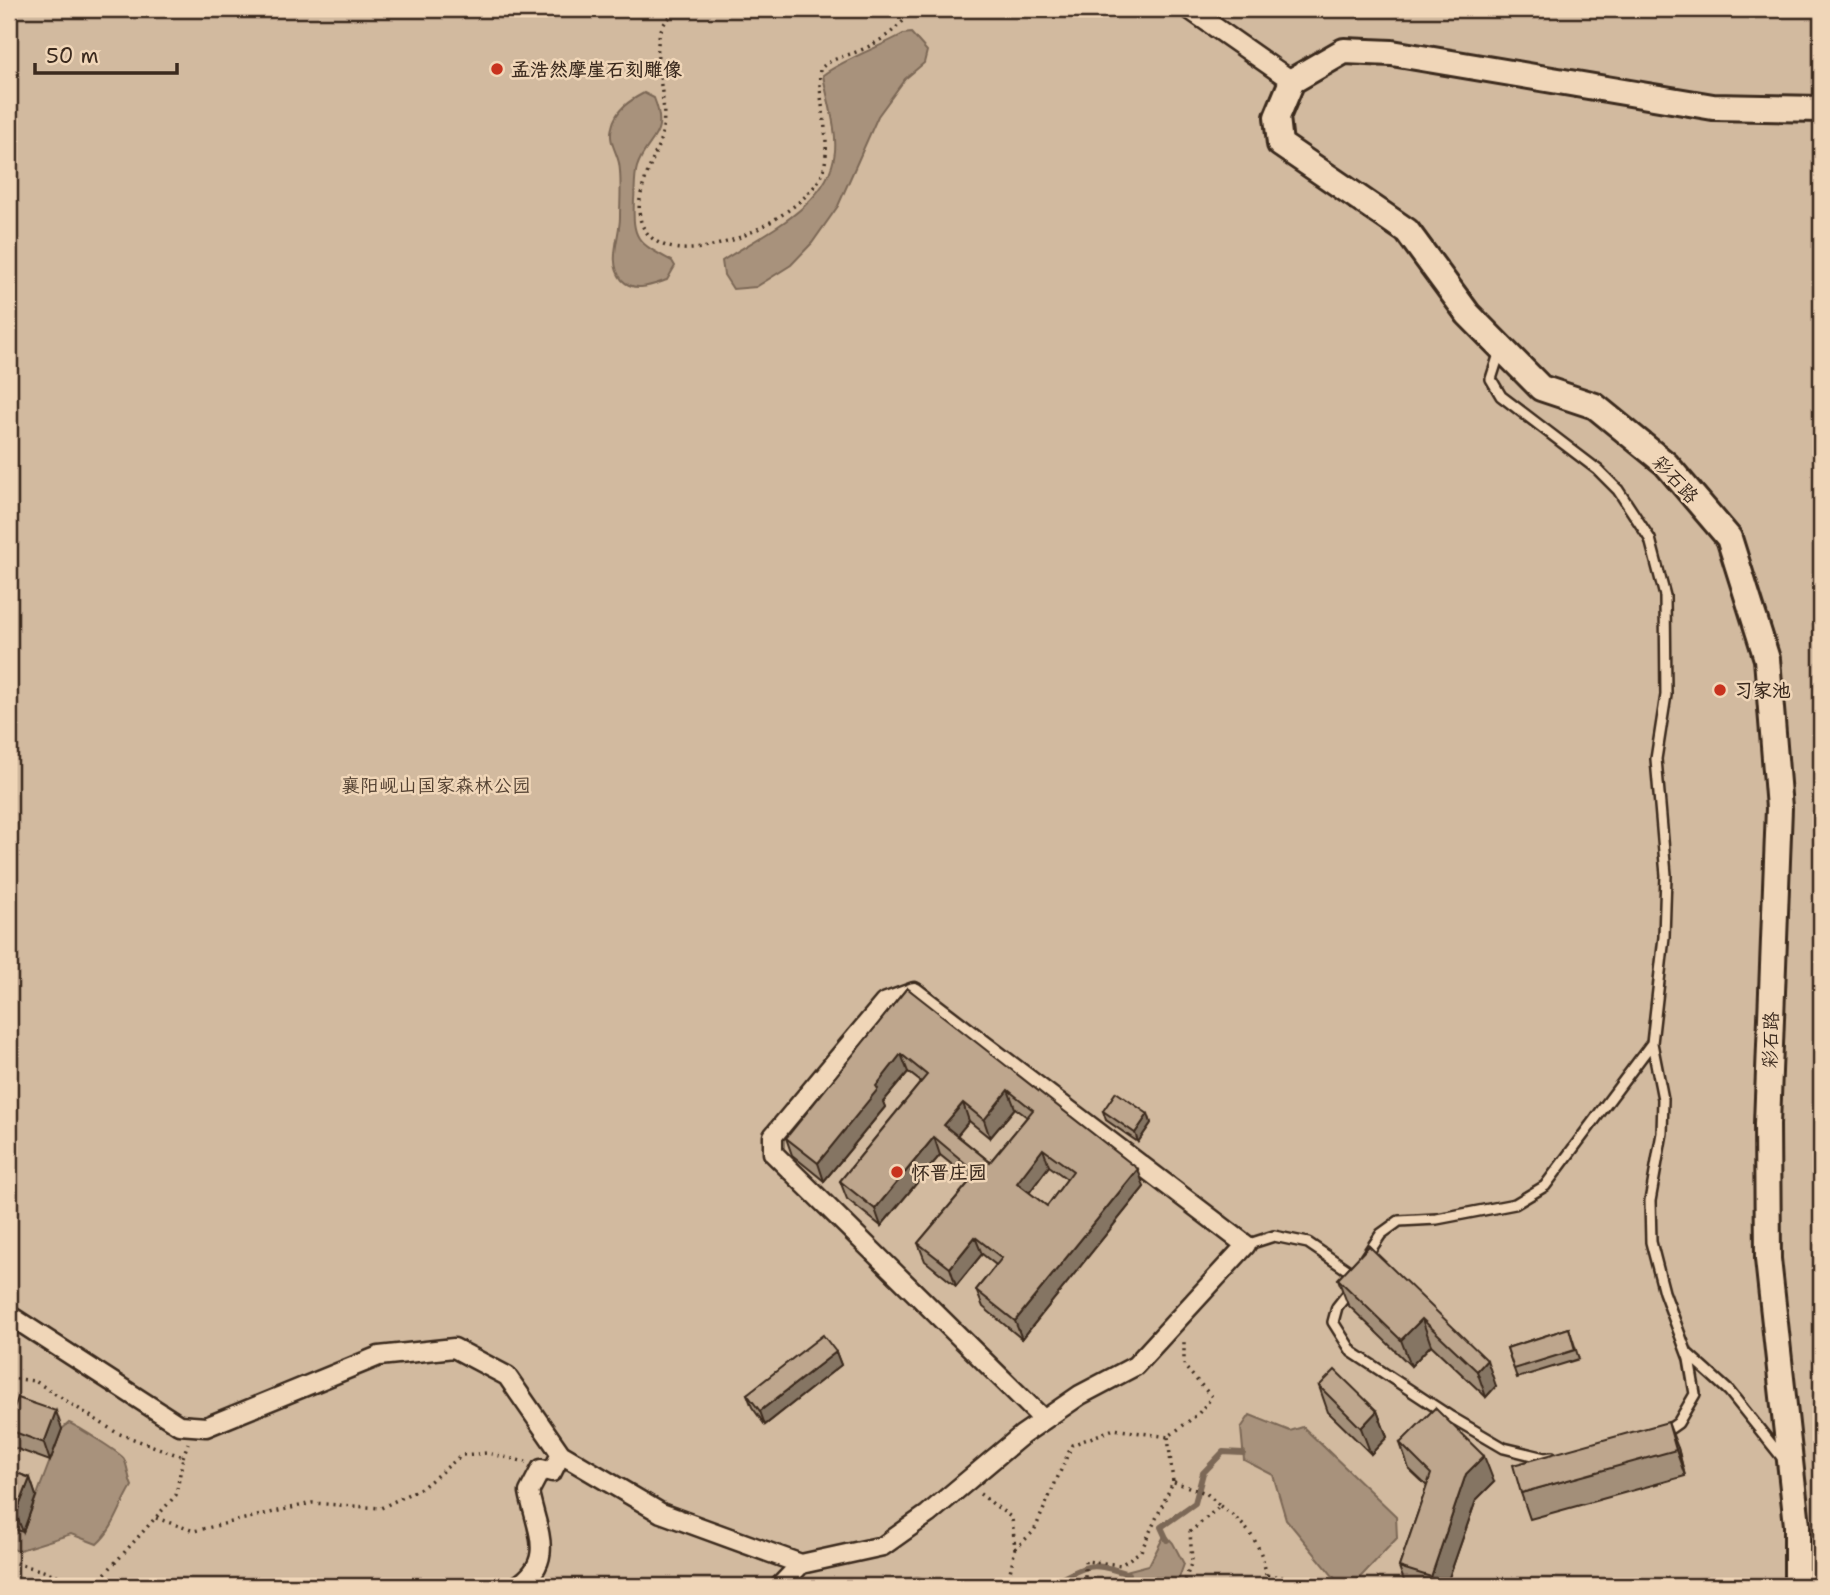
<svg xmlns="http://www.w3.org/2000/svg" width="1830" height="1595" font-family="'Shantell Sans','LXGW WenKai TC',sans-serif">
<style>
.green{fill:#d2ba9f;stroke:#86725e;stroke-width:2}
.water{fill:#a8927c;stroke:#7c6856;stroke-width:2}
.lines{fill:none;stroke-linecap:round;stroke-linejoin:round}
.stream{stroke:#7c6856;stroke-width:6}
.lane-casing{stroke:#3b2a1e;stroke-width:14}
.street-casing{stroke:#3b2a1e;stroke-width:23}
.secondary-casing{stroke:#3b2a1e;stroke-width:30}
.path{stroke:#3b2a1e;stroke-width:3.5;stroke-dasharray:2 5;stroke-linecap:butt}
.lane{stroke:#f0d6b8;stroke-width:9}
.street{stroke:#f0d6b8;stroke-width:18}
.secondary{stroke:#f0d6b8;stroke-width:24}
.wall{fill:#a38f79;stroke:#3b2a1e;stroke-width:2;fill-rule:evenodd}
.shaded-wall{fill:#857463;stroke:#3b2a1e;stroke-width:2}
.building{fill:#bea68d;stroke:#3b2a1e;stroke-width:2;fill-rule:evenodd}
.poi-dot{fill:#c8321e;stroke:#f0d6b8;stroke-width:2.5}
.labels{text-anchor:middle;stroke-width:5;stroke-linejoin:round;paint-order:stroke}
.poi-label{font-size:19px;font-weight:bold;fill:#3b2a1e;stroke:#f0d6b8;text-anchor:start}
.street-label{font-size:19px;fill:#3b2a1e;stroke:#f0d6b8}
.park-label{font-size:19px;fill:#524031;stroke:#f0d6b8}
</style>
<rect width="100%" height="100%" fill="#f0d6b8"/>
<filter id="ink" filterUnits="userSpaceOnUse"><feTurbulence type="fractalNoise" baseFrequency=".0143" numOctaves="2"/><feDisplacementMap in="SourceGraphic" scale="14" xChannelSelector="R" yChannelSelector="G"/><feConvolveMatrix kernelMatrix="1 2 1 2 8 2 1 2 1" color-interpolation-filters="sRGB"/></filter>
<g filter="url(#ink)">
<path class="green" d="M9,9H1821V1586H9Z"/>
<path class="water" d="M911,33L927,51L924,63L905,79L878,116L838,206L812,243L791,265L756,287L733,289L724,275L722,261C762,234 830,206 835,151C837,127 827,99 823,75C844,59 878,48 903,34Z
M644,93L654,98C670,138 646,138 637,167C634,177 635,190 634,200C632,240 637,242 672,261L675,266L667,280C652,285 634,293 622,280C607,262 620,237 620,217C620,200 622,179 619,163C616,150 608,141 612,127C616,109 629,101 644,93Z
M1250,1415L1290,1431L1303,1427L1396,1516L1397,1538L1352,1586H1341L1286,1519L1273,1475L1244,1460L1241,1428Z
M69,1423C77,1426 122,1454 124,1459C128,1467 128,1477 132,1486C119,1507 115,1528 97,1544L71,1534L17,1551L9,1546V1527L23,1532L62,1429Z
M1165,1534L1173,1543L1184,1564L1179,1578L1171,1586H1141L1122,1572L1149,1565Z"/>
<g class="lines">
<path class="stream" d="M1167,1540L1161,1527L1195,1503L1203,1473L1223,1452L1243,1453
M889,1586L917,1579L946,1586
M1035,1586C1060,1583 1063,1576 1084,1568C1098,1563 1115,1570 1129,1574"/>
<defs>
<path id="lane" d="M1500,351L1491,379L1501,396L1598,470L1618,490L1650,539L1665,596L1666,695L1656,759L1666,875L1664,937L1652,1043L1663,1099L1662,1133L1650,1201L1651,1242L1664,1292L1689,1359L1695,1394L1678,1423L1661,1435
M1246,1245L1274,1236L1308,1243L1355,1275
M1365,1258L1381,1234L1399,1221L1437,1219L1515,1204L1545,1186L1652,1043
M1352,1288L1337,1307L1333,1322L1352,1352L1451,1417L1504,1448L1545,1458L1552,1457
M1688,1354L1729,1391L1784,1460"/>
<path id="street" d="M1189,9L1292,81
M9,1315L179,1425L206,1427L379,1356L454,1348L507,1376L561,1454L661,1513L801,1564L883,1546L928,1514L1022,1435L1080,1395L1135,1366L1246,1245L914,992L884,1003L773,1136V1153L1044,1420
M517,1586C557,1561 536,1529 529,1492L541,1469L552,1472L561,1454
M780,1586L801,1564"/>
<path id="secondary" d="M1797,1586V1525L1768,1259L1767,1124L1779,808L1767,659L1729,538L1666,464L1595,406L1541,388L1468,314L1407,231L1280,144L1277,117L1292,81L1344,51L1392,53L1713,107L1821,109"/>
</defs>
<use href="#lane" class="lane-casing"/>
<use href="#street" class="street-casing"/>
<use href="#secondary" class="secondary-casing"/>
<path class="path" d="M681,9C669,16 662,23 659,37C653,69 669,100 662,133C656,161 624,207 648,234C685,277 795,219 819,180C836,153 817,101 820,69C833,57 845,57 861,50C883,41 899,27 914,9
M9,1378L35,1381L117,1433L183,1457L176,1495L94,1586
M183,1457L188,1443
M1174,1482L1206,1493L1220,1506L1190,1532L1192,1561L1183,1586
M980,1494L1012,1518L1015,1549L1007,1586
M1220,1506C1246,1524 1262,1543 1266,1575
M156,1518L194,1531L312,1503L381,1508L423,1487L462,1455L487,1453L526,1462
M1015,1549L1034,1531L1072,1445L1114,1429L1168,1437L1198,1414L1212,1397L1184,1366V1340
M9,1561L94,1586
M1258,1585L1266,1575L1289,1578L1300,1586
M1074,1586L1085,1577V1561L1121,1565L1141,1551L1173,1482L1168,1437"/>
<use href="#lane" class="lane"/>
<use href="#street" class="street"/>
<use href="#secondary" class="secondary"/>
</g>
<path class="wall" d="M907,988L1144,1187L1022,1339L983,1307L976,1290L996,1265L982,1254L956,1286L925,1261L918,1243L971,1180L940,1155L881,1226L847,1199L840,1181L921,1082L908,1072L883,1102L885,1107L824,1181L792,1155L786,1138ZM1015,1108L1027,1117L990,1162L957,1135L969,1121L990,1138ZM1049,1166L1067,1179L1047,1206L1029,1193Z
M1103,1111L1148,1114L1151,1123L1138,1142L1106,1120Z
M1369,1246L1496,1386L1486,1397L1431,1345L1411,1366L1348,1305L1338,1279Z
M1569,1328L1579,1359L1517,1378L1507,1348Z
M836,1352L841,1365L765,1425L752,1407L747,1394Z
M1319,1386L1377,1411L1387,1437L1371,1454L1328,1412Z
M9,1408L62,1429L50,1461L9,1446Z
M1400,1443L1494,1482L1476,1500L1446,1586H1406L1399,1567L1427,1486L1409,1469Z
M1678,1448L1685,1476L1530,1519L1521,1493Z
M9,1470L30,1478L36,1496L23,1532L9,1527Z"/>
<path class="shaded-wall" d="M901,1054L908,1072L883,1102L885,1107L824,1181L818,1163L876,1086Z
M1008,1090L1015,1108L990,1138L984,1120Z
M963,1103L969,1121L951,1143L944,1125Z
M1148,1114L1151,1123L1138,1142L1135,1133Z
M934,1137L940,1155L881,1226L875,1209Z
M1043,1149L1049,1166L1023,1201L1017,1183Z
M1138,1169L1144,1187L1022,1339L1015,1321Z
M975,1237L982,1254L956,1286L950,1268Z
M1422,1319L1431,1345L1411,1366L1401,1340Z
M836,1352L841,1365L765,1425L760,1411Z
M1487,1360L1496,1386L1486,1397L1477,1371Z
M56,1411L62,1429L50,1461L44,1443Z
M1377,1411L1387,1437L1371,1454L1361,1428Z
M1668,1422L1678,1448L1685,1476L1676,1450Z
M1484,1456L1494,1482L1476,1500L1446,1586H1434L1431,1577L1466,1474Z
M30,1478L36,1496L23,1532L16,1514Z"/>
<path class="building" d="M907,988L1138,1169L1015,1321L976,1290L1002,1258L975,1237L950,1268L918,1243L977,1173L934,1137L875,1209L840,1181L927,1075L901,1054L876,1086L878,1089L818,1163L786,1138ZM1008,1090L1033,1110L990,1162L944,1125L963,1103L984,1120ZM1043,1149L1073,1171L1047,1206L1017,1183Z
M1116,1092L1148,1114L1135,1133L1103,1111Z
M1369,1246L1487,1360L1477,1371L1422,1319L1401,1340L1338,1279Z
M1569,1328L1575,1350L1514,1369L1507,1348Z
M823,1335L836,1352L760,1411L747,1394Z
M1335,1370L1377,1411L1361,1428L1319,1386Z
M18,1398L56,1411L44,1443L9,1430V1408L13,1410Z
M1435,1408L1484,1456L1466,1474L1431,1577L1399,1567L1431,1474L1400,1443Z
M1668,1422L1676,1450L1521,1493L1513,1465Z
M9,1470L30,1478L16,1514L9,1512Z"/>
</g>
<g class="poi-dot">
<circle cx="497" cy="69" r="7"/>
<circle cx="1720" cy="690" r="7"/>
<circle cx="897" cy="1172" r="7"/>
</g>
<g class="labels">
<g class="poi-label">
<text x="511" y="76">孟浩然摩崖石刻雕像</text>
<text x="1734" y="697">习家池</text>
<text x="911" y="1179">怀晋庄园</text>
</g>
<g class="street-label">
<text transform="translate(1676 479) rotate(47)" y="7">彩石路</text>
<text transform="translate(1770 1040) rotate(-88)" y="7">彩石路</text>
</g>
<g class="park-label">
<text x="436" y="792">襄阳岘山国家森林公园</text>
</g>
</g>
<rect width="1830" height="1595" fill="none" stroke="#f0d6b8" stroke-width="35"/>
<rect x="18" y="18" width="1795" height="1560" fill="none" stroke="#3b2a1e" stroke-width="2.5" filter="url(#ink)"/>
<path d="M35 63v10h142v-10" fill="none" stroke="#3b2a1e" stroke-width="3.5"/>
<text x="46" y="63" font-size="21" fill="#3b2a1e" stroke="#f0d6b8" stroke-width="5" paint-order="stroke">50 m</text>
</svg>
